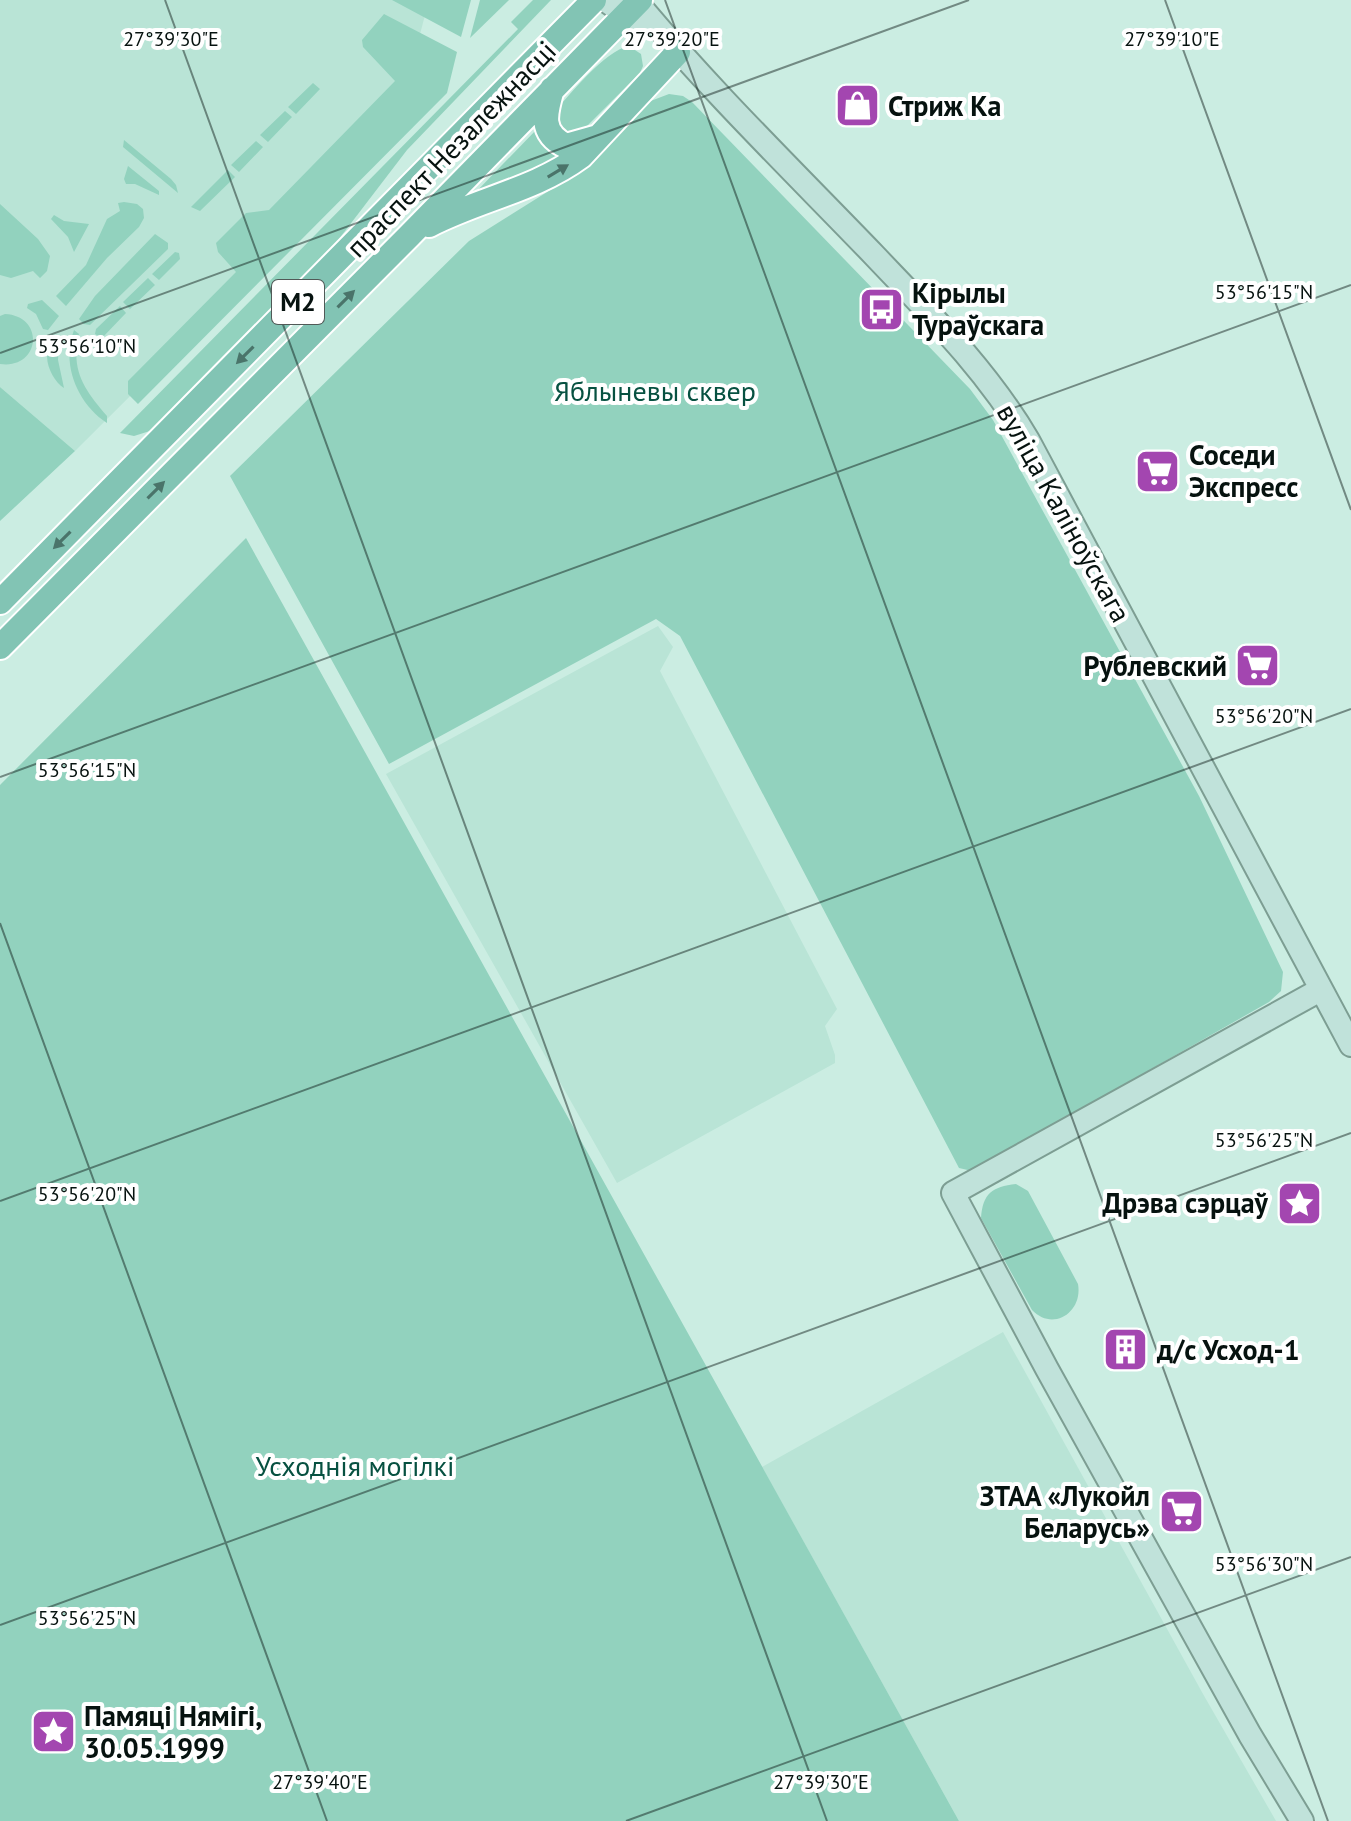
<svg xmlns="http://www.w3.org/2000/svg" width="1351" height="1821" font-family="'PT Sans',sans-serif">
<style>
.built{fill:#b9e4d6}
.green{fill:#92d2be}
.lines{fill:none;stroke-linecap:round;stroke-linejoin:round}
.secondary-casing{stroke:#7d9e93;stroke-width:26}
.primary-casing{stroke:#fff;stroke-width:28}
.secondary{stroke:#c0e2da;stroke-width:22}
.primary{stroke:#82c4b4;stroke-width:24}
.oneway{fill:#4a746a}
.ticks{fill:none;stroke:#06120f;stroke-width:2;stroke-opacity:0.45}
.labels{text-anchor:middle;stroke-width:8;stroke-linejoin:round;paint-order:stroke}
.shield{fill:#fff;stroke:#515957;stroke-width:2}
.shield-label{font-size:26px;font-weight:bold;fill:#06120f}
.poi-label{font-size:28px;font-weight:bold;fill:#06120f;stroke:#fff;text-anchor:start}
.street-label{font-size:28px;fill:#06120f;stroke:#fff}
.park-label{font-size:28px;fill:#075141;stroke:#fff}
.ticks-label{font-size:20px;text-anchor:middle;fill:#06120f;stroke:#fff;stroke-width:8;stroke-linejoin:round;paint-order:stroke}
</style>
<rect width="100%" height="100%" fill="#cbede2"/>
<path class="built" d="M0,0H429L394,133L75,451L0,387Z
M658,626L673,647L660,671L837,1009L825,1026L835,1055V1063L617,1183L386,774Z
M1003,1332L1203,1694L1276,1821H959L762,1467Z"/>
<path class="green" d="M392,0H471L461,37Z
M480,0H509L470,38Z
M533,0H551L407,150L316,269L153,430L134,436L120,433L518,29L511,22Z
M384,14L457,52L447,93L138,404L128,394V381L236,272L218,252L216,243L246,213L269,210L395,81L363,47L362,40Z
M629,46L641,54L643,66L640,73L577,136L564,139L553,113C571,94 604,51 629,46Z
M313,83L320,89L296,114L288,107Z
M669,94L683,96L692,102L970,389L993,420L1199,796L1283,972L1281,991L1269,1002L972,1171L959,1168L680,636L656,619L389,764L230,476L469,241L579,172L648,102Z
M285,111L292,117L268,142L260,135Z
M537,129C540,146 550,153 566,152L540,169L474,194Z
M124,140L171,179L176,185L178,193L123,147Z
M256,141L263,147L239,172L231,165Z
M128,166L159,191V195L135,184H126L124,179Z
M228,170L235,177L200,211L191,207Z
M124,202L137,204L143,209L144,218L139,227L107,258L66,306L56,296L86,265L107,219L120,211L118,203Z
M0,204L38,239L50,256L47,271L40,278L33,271L11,278L0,275Z
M54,215L64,221L89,224L74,252L68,237L51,219Z
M155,234L168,243V249L90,325L84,324L79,319L95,296Z
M175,252L179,253L180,259L159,280L152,274Z
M148,278L155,285L130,309L123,302Z
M42,300L59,316L48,330L43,329L36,314L27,308L28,304Z
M120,306L126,313L102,338L95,334L96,329Z
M5,314C46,316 40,370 0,364V316Z
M74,330L79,334C70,371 85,390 107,416V423C77,403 61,364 74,330Z
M55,338L59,339L58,360L64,388C54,382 44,363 48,351C48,350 55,339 55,338Z
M0,387L75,451L0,521Z
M246,538L959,1821H0V785Z
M1016,1184L1028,1191L1078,1284C1083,1312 1053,1332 1032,1310L981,1218C983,1193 992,1187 1016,1184Z"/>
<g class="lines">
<defs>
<path id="secondary" d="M605,0L640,25
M635,0C709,89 792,170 873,254C929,313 986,369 1028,440L1351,1045
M1302,1821L1250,1735L1047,1369L953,1193L1320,990"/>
<path id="primary" d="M552,89C545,113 539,133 566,146L598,137
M429,225C479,199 535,190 581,156L678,52
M0,602L594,0
M0,647L410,235L640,0"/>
</defs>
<use href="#secondary" class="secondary-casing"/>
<use href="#primary" class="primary-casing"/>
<use href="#secondary" class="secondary"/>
<use href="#primary" class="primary"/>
</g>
<defs><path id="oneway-solid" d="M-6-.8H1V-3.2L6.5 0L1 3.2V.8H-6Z" transform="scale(2)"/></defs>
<g class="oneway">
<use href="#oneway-solid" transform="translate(558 171) rotate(-31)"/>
<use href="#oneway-solid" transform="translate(346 299) rotate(-45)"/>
<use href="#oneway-solid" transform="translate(245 355) rotate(135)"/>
<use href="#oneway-solid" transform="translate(156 490) rotate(-45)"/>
<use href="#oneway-solid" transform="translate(62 540) rotate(135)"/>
</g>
<path class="ticks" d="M165,0L827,1821M665,0L1328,1821M1165,0L1351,510M0,353L969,0M0,777L1351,285M0,923L327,1821M0,1201L1351,709M0,1625L1351,1133M626,1821L1351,1557"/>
<defs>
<symbol id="shop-square" viewBox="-11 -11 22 22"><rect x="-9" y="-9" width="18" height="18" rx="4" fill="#a346b0" stroke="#fff"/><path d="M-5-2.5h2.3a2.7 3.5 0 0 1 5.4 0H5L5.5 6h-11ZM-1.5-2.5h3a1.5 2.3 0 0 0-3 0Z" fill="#fff"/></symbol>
<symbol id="bus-square" viewBox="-11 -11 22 22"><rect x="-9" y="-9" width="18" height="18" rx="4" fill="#a346b0" stroke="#fff"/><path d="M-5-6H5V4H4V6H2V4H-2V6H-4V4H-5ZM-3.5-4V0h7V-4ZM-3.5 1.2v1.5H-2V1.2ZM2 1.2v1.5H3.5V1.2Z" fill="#fff"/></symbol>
<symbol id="supermarket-square" viewBox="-11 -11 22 22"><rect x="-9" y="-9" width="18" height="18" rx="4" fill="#a346b0" stroke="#fff"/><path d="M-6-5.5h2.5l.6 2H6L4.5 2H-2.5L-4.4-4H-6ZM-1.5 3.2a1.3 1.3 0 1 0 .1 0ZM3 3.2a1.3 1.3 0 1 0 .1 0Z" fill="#fff"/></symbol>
<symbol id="sight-square" viewBox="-11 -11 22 22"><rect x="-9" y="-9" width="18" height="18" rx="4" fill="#a346b0" stroke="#fff"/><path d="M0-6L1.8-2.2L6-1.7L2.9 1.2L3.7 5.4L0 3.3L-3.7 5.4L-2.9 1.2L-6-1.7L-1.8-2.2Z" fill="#fff"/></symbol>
<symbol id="building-square" viewBox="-11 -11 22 22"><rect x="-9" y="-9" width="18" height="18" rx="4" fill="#a346b0" stroke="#fff"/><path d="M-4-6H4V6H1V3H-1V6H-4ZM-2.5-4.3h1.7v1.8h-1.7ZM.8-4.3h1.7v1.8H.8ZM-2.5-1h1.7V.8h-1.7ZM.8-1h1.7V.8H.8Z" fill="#fff"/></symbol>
</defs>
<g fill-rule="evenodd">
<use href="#shop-square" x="832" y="80" width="51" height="51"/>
<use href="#bus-square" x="856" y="284" width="51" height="51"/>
<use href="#supermarket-square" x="1132" y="446" width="51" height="51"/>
<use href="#supermarket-square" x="1232" y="640" width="51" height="51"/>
<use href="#sight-square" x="1274" y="1178" width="51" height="51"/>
<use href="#building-square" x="1100" y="1324" width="51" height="51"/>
<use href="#supermarket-square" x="1156" y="1486" width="51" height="51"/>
<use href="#sight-square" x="28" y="1706" width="51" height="51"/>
</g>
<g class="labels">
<rect class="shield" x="272" y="280" width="52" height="44" rx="6"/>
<g class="shield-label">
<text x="298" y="311">М2</text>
</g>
<g class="poi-label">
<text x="888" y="116">Стриж Ка</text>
<text x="912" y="303">Кірылы<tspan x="912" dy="32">Тураўскага</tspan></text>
<text x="1189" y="465">Соседи<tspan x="1189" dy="32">Экспресс</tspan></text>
<text x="1227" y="676" text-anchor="end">Рублевский</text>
<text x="1268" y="1213" text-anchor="end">Дрэва сэрцаў</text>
<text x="1157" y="1360">д/с Усход-1</text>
<text x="1150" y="1506" text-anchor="end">ЗТАА «Лукойл<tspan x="1150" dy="32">Беларусь»</tspan></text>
<text x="84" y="1726">Памяці Нямігі,<tspan x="84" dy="32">30.05.1999</tspan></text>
</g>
<g class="street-label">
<text transform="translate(451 149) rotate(-46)" y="10">праспект Незалежнасці</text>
<text transform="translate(1064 513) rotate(61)" y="10">вуліца Каліноўскага</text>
</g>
<g class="park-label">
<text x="655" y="401">Яблыневы сквер</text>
<text x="355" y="1476">Усходнія могілкі</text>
</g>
</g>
<g class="ticks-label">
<text x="171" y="46">27°39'30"E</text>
<text x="672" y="46">27°39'20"E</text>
<text x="1172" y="46">27°39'10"E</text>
<text x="1264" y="299">53°56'15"N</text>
<text x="87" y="353">53°56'10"N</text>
<text x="1264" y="723">53°56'20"N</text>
<text x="87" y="777">53°56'15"N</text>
<text x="1264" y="1147">53°56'25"N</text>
<text x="87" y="1201">53°56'20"N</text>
<text x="1264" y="1571">53°56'30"N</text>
<text x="87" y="1625">53°56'25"N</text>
<text x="320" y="1789">27°39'40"E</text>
<text x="821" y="1789">27°39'30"E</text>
</g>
</svg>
